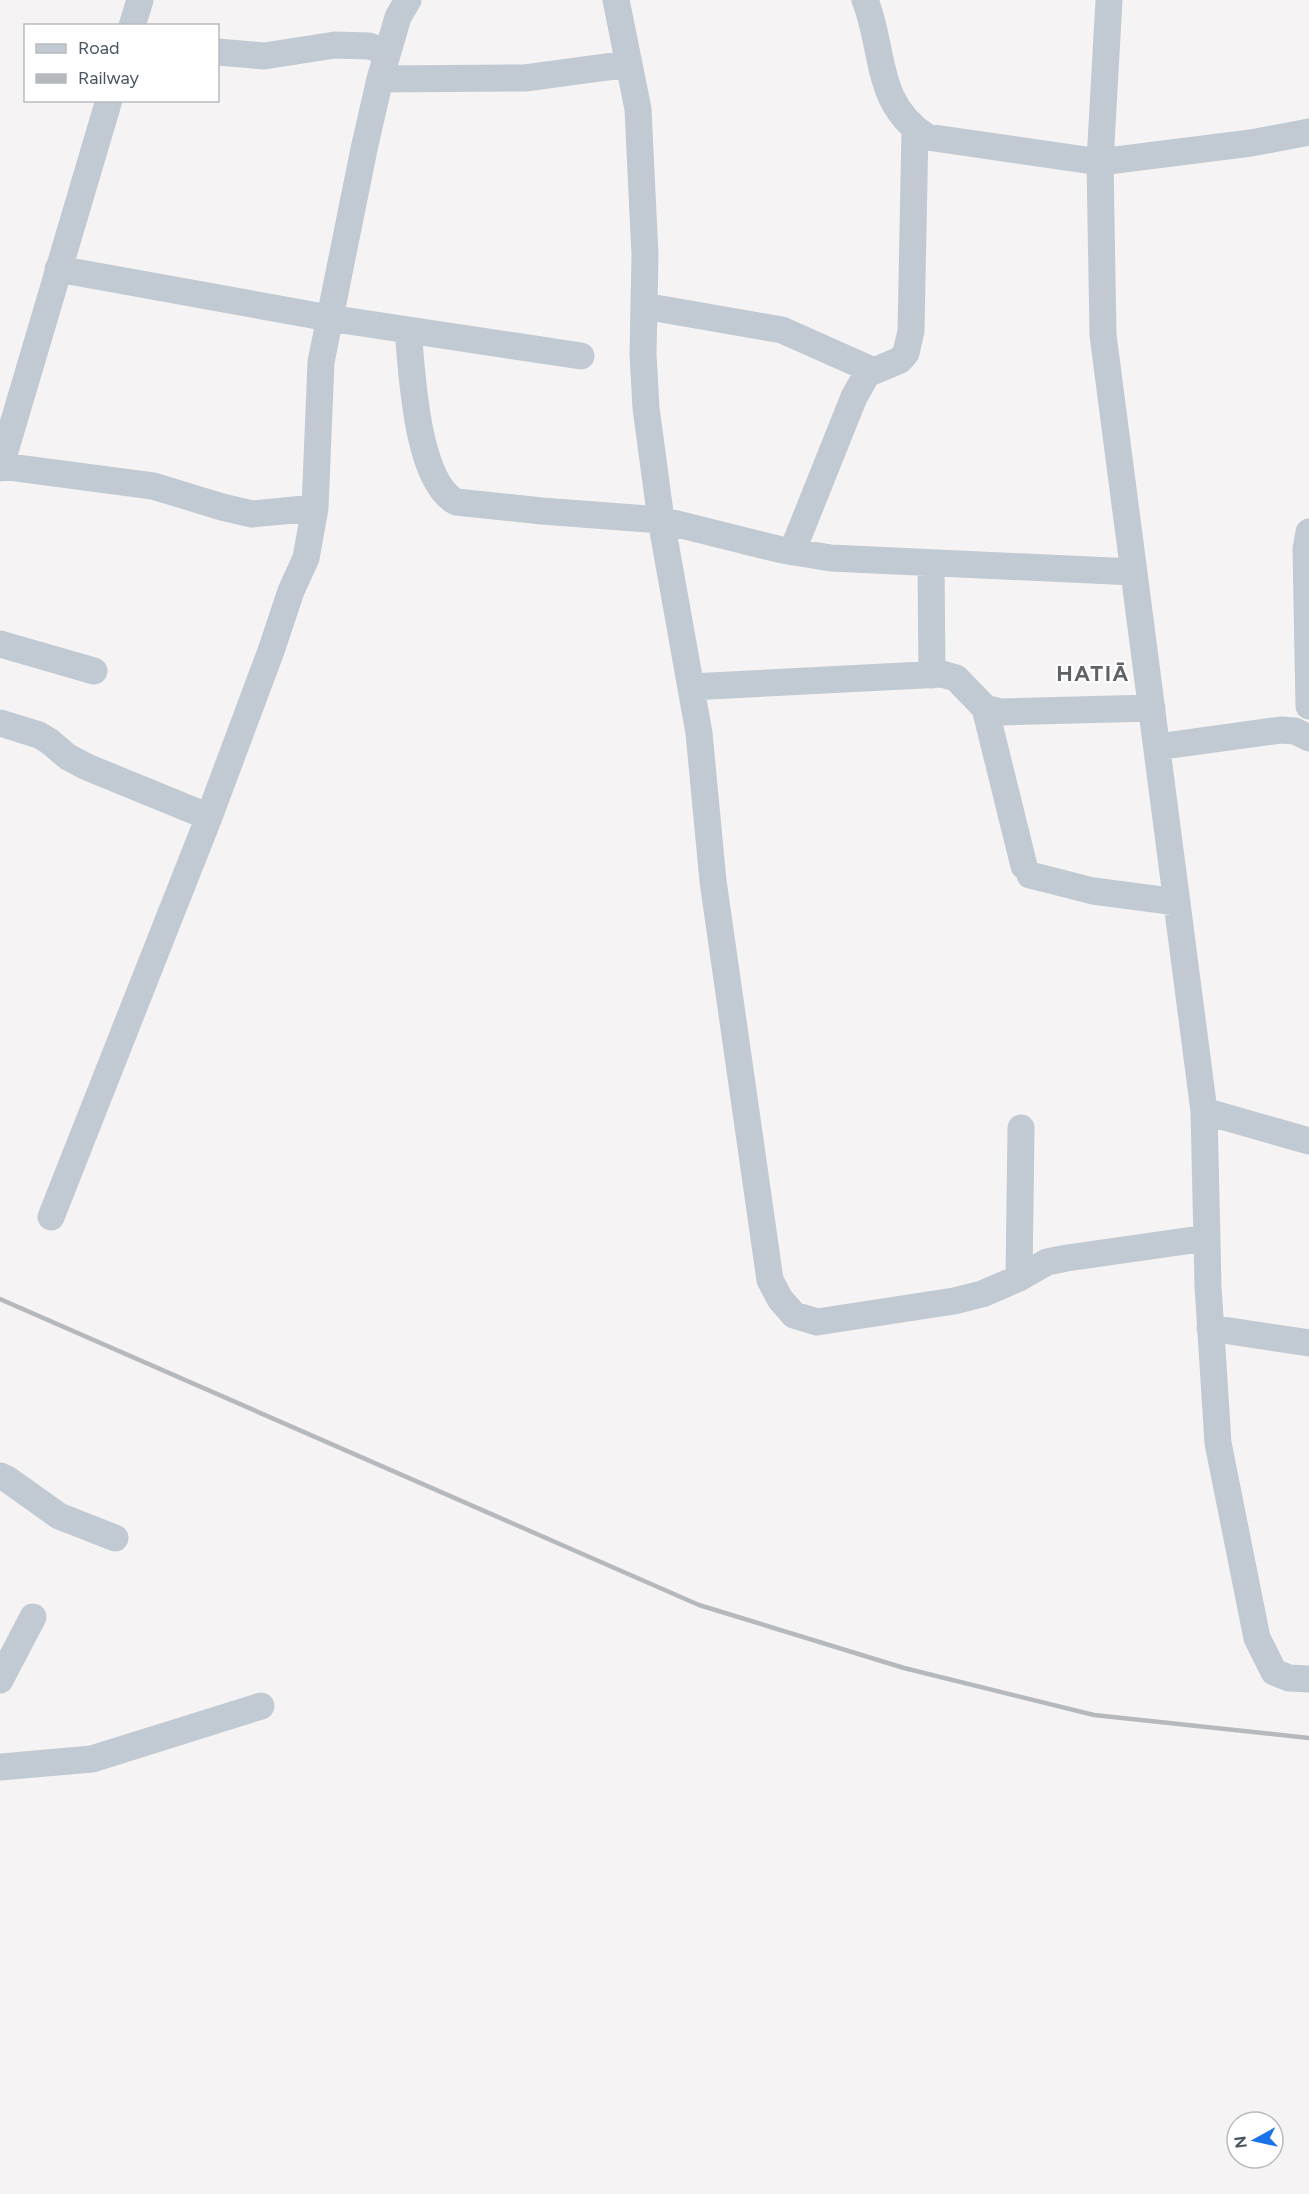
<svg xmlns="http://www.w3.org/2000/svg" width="1309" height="2194" font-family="Figtree,sans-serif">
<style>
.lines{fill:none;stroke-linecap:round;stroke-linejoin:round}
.minor{stroke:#c1cad2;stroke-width:27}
.rail{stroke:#b5b8bd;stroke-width:4.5}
.labels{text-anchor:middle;stroke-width:4.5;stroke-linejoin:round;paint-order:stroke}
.district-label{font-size:22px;font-weight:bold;letter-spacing:1.5px;fill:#5f6368;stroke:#fff}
</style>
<rect width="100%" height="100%" fill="#f5f3f3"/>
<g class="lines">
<path class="minor" d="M616,0L638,109L645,255L643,354L646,408L661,520L699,733L713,881L770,1280L780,1299L794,1315L817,1322L954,1301L982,1294L1019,1278L1047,1262L1067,1258L1207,1238
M865,0C885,50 874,104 927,137L1100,162L1251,143L1309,132
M1109,0L1100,162L1103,335L1204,1111L1208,1286L1218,1443L1257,1638L1274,1672L1289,1678L1309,1679
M132,26L140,0
M218,52L264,56L335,45L369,46L387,52
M380,79L525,78L629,64
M58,269L329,318L581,356
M644,306L782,330L874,371
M408,330C412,372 416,480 456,502L542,511L661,520L782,550L831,558L1133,572
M1,466L153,486L222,507L252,514L315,508
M0,468L109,100
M1309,532L1306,549L1309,706
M792,552L854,397L867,374L900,360L906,353L911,331L915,129
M931,563L932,675
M0,644L94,671
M691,687L942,674L956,678L985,708L1001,712L1152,708
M985,708L1024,866
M0,723L39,735L49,741L68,757L87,767L209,817
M1157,747L1281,730L1295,731L1309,738
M1030,875L1093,891L1177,902
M1204,1111L1309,1141
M51,1217L209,817L271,651L291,591L306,558L315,508L321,362L364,149L380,79L398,17L408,0
M1019,1278L1021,1128
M1210,1328L1309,1343
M0,1476L7,1479L59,1516L115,1538
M0,1680L33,1617
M0,1767L92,1759L261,1706"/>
<path class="rail" d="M0,1299L699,1605L904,1668L1094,1715L1309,1738"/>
</g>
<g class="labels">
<g class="district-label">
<text x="1093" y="681">HATIĀ</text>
</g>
</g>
<rect x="24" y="24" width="195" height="78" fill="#ffffff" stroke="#b7bbc0" stroke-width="1.5"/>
<rect x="36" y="44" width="30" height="9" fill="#c1cad2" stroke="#b7bbc0" stroke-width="1.5"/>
<text x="78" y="54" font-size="18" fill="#4a5661">Road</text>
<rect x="36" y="74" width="30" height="9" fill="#b5b8bd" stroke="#b7bbc0" stroke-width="1.5"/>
<text x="78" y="84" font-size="18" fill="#4a5661">Railway</text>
<g transform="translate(1255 2140) rotate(262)"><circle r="28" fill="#ffffff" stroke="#b7bbc0" stroke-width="1.5"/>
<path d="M0-4.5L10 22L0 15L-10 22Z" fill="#1a73e8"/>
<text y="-9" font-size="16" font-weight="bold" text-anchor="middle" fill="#4a5661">N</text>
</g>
</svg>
